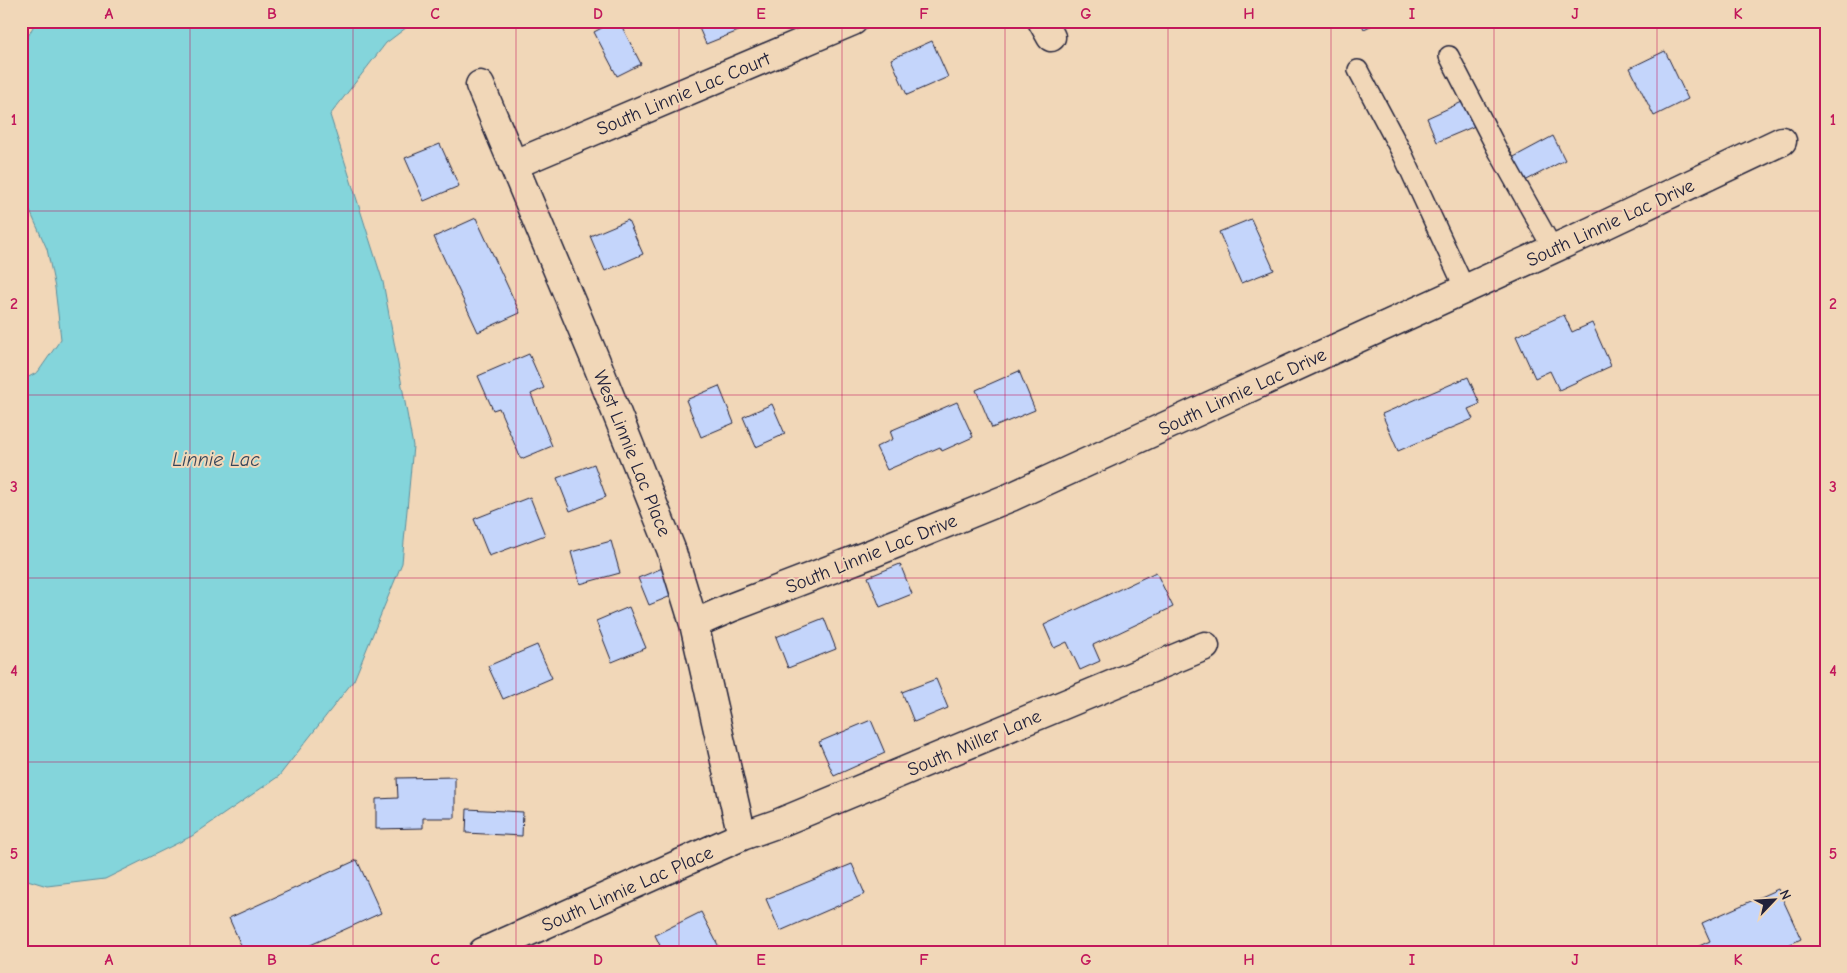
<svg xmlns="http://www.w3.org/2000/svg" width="1847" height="973" font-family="'Comic Neue',sans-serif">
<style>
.water{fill:#84d5db;stroke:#5d8d9b}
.building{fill:#c4d5fb;stroke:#22223b}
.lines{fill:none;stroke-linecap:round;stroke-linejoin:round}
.lane-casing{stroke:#22223b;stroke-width:22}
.street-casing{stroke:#22223b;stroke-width:31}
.lane{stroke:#f1d7b8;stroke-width:19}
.street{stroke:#f1d7b8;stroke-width:28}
.grid{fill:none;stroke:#c2185b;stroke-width:1;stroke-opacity:0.55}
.labels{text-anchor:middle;stroke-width:4;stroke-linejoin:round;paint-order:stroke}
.street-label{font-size:19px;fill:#22223b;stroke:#f1d7b8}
.water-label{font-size:20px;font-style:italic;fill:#36465b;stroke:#f1d7b8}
.neatline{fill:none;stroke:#c2185b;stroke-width:2}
.grid-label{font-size:16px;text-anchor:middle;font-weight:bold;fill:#c2185b}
</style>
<rect width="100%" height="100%" fill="#f1d7b8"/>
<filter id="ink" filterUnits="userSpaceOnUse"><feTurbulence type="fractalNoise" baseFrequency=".02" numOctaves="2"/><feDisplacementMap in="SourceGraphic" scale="10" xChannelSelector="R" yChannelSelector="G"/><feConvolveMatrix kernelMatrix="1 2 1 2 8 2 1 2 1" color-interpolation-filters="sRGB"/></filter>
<g filter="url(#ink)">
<path class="water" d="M36,21H415L386,43L330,115L383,282L413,446L402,563L354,680L279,776L192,836L105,879L47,886L21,878V381L38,372L61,339L55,288L47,249L25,200L21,195V50Z"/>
<path class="building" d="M615,21H619L641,64L617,76L594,32Z
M696,21H737L741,30L706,44Z
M1360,21H1381L1364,29Z
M932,41L948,77L907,95L891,59Z
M1665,51L1688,99L1654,116L1630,68Z
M1471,98L1482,123L1437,142L1427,118Z
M1553,136L1565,160L1523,182L1512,158Z
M440,144L459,186L424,201L405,158Z
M476,218L520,313L478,332L434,237Z
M1251,219L1274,270L1241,283L1219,232Z
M628,220L643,254L605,271L590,236Z
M1564,315L1572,332L1592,323L1611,366L1559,390L1550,371L1535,378L1516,336Z
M529,354L544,388L531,394L552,446L521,459L499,408L493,410L478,376Z
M1019,371L1035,410L992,428L976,390Z
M1468,377L1480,404L1468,409L1473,419L1398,451L1382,414Z
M719,386L734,423L701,437L686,400Z
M957,402L973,437L942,451L940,447L887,470L876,447L893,439L890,431Z
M772,404L785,434L756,447L743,417Z
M594,464L606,497L570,511L557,478Z
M530,497L545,535L489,556L474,519Z
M611,541L620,573L580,584L571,552Z
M900,564L912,594L880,607L868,577Z
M665,567L676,594L649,605L638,578Z
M1156,572L1173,607L1093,645L1100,661L1080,670L1067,642L1054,648L1044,625Z
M629,607L646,648L612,662L596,621Z
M824,618L836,649L788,668L776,637Z
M537,645L552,678L503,699L488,666Z
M936,679L948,708L914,722L902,692Z
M871,720L885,753L834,776L819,742Z
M455,777V818H423V828L376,829V799L398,798L397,778Z
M467,809L523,812L522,836L466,833Z
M357,860L381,913L295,952H244L229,918Z
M852,864L865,894L780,931L766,899Z
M1778,889L1801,939L1773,952H1696L1695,948L1710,941L1702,923Z
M701,912L719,947L708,952H663L655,935Z"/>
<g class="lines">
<defs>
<path id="lane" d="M1449,56L1497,149L1553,249
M1358,70L1403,155L1465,289"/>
<path id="street" d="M1042,21L1051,37
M480,85L595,359L671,549L694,624L742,836
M513,165L853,21
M694,624L730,608L868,555L1011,497L1592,231L1782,141
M483,952L742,836L779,823L1205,646"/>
</defs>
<use href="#lane" class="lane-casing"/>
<use href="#street" class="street-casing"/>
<use href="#lane" class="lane"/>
<use href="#street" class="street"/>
</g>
</g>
<path class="grid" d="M190,21V952M353,21V952M516,21V952M679,21V952M842,21V952M1005,21V952M1168,21V952M1331,21V952M1494,21V952M1657,21V952M21,211H1826M21,395H1826M21,578H1826M21,762H1826"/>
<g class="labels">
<g class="street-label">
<text transform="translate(683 93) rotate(-23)" y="7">South Linnie Lac Court</text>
<text transform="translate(1610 222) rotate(-25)" y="7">South Linnie Lac Drive</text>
<text transform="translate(1242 391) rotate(-25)" y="7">South Linnie Lac Drive</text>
<text transform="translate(633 453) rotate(68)" y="7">West Linnie Lac Place</text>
<text transform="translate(871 553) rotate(-22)" y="7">South Linnie Lac Drive</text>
<text transform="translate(974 742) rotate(-23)" y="7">South Miller Lane</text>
<text transform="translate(627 888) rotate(-24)" y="7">South Linnie Lac Place</text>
</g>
<g class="water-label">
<text x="216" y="466">Linnie Lac</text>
</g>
</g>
<rect width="1847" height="973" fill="none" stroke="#f1d7b8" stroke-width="55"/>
<g transform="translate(1774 900) rotate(65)" stroke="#f1d7b8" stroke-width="4" paint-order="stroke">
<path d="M0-4L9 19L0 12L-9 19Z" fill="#22223b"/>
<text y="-8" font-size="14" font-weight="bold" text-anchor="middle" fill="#22223b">N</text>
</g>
<rect x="28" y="28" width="1792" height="918" class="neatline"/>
<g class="grid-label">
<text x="109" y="19">A</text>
<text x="272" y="19">B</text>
<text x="435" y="19">C</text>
<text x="598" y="19">D</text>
<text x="761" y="19">E</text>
<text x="924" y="19">F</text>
<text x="1086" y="19">G</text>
<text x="1249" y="19">H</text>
<text x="1412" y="19">I</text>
<text x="1575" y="19">J</text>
<text x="1738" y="19">K</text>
<text x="14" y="125">1</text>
<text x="1833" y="125">1</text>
<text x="14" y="309">2</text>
<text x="1833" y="309">2</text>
<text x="14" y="492">3</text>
<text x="1833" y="492">3</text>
<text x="14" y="676">4</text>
<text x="1833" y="676">4</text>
<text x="14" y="859">5</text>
<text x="1833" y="859">5</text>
<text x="109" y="965">A</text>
<text x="272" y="965">B</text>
<text x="435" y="965">C</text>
<text x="598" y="965">D</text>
<text x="761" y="965">E</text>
<text x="924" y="965">F</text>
<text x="1086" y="965">G</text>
<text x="1249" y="965">H</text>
<text x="1412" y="965">I</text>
<text x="1575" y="965">J</text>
<text x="1738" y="965">K</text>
</g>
</svg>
